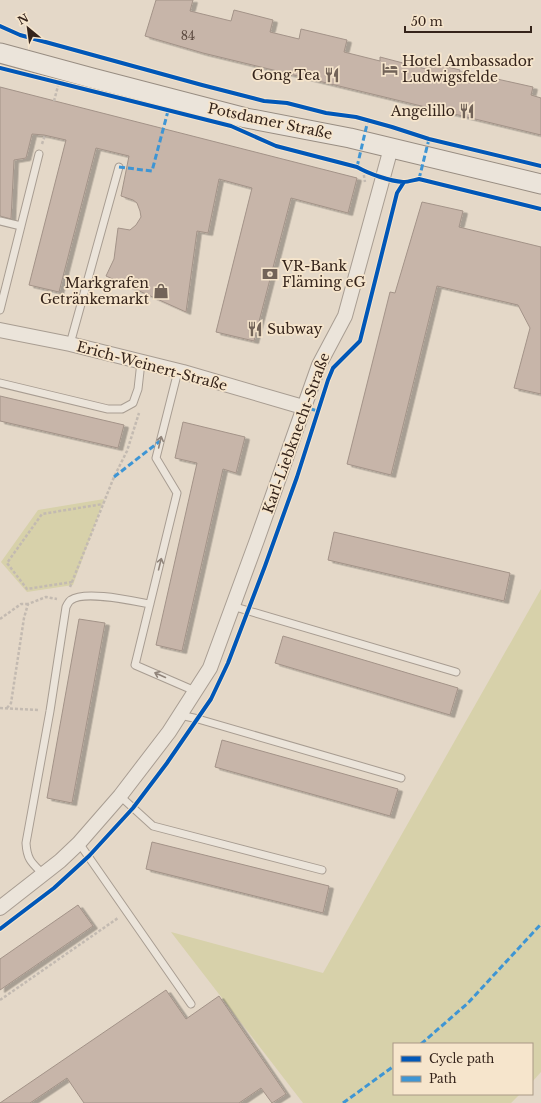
<svg xmlns="http://www.w3.org/2000/svg" width="541" height="1103" font-family="'Libre Baskerville',serif">
<style>
.green{fill:#d7d1aa}
.building{fill:#c7b5a9;stroke:#a39388;filter:url(#shadow)}
.lines{fill:none;stroke-linecap:round;stroke-linejoin:round}
.service-casing{stroke:#a89d92;stroke-width:9}
.minor-casing{stroke:#a89d92;stroke-width:16}
.secondary-casing{stroke:#988d82;stroke-width:21}
.path{stroke:#c3bab1;stroke-width:2.5;stroke-dasharray:3 2;stroke-linecap:butt}
.service{stroke:#ebe4da;stroke-width:7}
.minor{stroke:#ebe4da;stroke-width:14}
.secondary{stroke:#ebe4da;stroke-width:19}
.quiet{stroke:#3e95d4;stroke-width:3;stroke-dasharray:6 3;stroke-linecap:butt}
.cycleway-casing{stroke:#f6e5cc;stroke-width:6}
.cycleway{stroke:#0057b8;stroke-width:4}
.oneway{stroke:#90847a}
.labels{text-anchor:middle;stroke-width:3.5;stroke-linejoin:round;paint-order:stroke}
.number-label{font-size:12px;fill:#5a483e}
.poi-label{font-size:14px;fill:#35241b;stroke:#f6e5cc;text-anchor:start}
.street-label{font-size:14px;fill:#35241b;stroke:#f6e5cc}
</style>
<defs>
<filter id="shadow"><feDropShadow dx="4.5" dy="2.5" stdDeviation="0" flood-color="#0004"/></filter>
</defs>
<rect width="100%" height="100%" fill="#e4d8c8"/>
<path class="green" d="M104,499L73,585L27,592L1,562L38,510Z
M541,589V1072L532,1082V1044H394V1094H520L511,1103H303L171,932L323,973Z"/>
<path class="building" d="M156,0H193L190,11L231,21L234,10L273,20L270,32L299,39L301,29L347,40L344,52L380,61V57L426,69L427,62L460,70L459,77L487,83L488,77L533,87L531,95L541,98V135L203,53L145,36Z
M0,87L357,178L348,213L291,198L254,341L216,332L252,188L219,179L208,233L197,231L186,312L106,276L114,259L118,228L130,230L136,225L141,217L140,211L137,203L133,200L121,196L129,156L96,148L59,292L29,285L66,140L44,135L32,134L26,158L14,160L11,219L0,216Z
M422,202L463,211L459,227L541,247V394L514,388L530,328L518,305L437,286L391,475L347,464L390,292L395,293Z
M0,396L124,425L118,448L0,421Z
M183,422L245,437L236,473L223,469L182,651L156,645L197,463L175,458Z
M334,532L510,573L504,601L328,560Z
M79,619L105,623L72,803L47,798Z
M283,636L458,688L450,715L275,663Z
M222,740L398,789L390,816L215,767Z
M152,842L329,886L323,913L146,869Z
M78,905L93,926L0,990V959Z
M166,990L186,1019L219,996L286,1094L272,1103L261,1088L239,1103H84L67,1078L30,1103H0Z"/>
<g class="lines">
<defs>
<path id="service" d="M0,221L21,226
M0,310L39,154
M70,344L119,167
M178,371L156,458L177,493L135,665L195,691
M0,383L108,409H122L133,403L138,389L141,362
M232,606L456,672
M180,715L198,719L401,778
M120,796L153,826L322,870
M79,843L191,1004
M43,874C32,863 27,860 26,843L50,711L66,607C67,605 69,601 71,600C85,590 133,601 150,604"/>
<path id="minor" d="M0,330L70,344L183,372L303,407
M0,908L60,861L79,843L120,796L169,732L210,668L257,540L319,365L345,316L391,148"/>
<path id="secondary" d="M0,53L92,78L246,118L350,138L541,184"/>
</defs>
<use href="#service" class="service-casing"/>
<use href="#minor" class="minor-casing"/>
<use href="#secondary" class="secondary-casing"/>
<path class="path" d="M54,101L58,86
M42,144L45,135
M363,170L365,182
M72,582L27,589L7,563L42,514L103,504
M70,587L114,477L127,451L139,413
M0,619L21,604H28
M0,708L39,710
M7,708L11,703L24,618L28,604L46,597L57,599
M0,1000L118,918"/>
<use href="#service" class="service"/>
<use href="#minor" class="minor"/>
<use href="#secondary" class="secondary"/>
<path class="quiet" d="M119,167L152,171L168,111
M357,167L368,120
M419,179L429,139
M303,407L318,411
M114,477L160,441
M421,1044L468,1003L541,924
M343,1103L394,1066"/>
<defs>
<path id="cycleway" d="M0,26L20,35L202,85L264,101L287,103L326,113L356,117L392,127L429,139L541,166
M0,68L231,126L276,146L357,167C369,174 390,181 403,182C408,182 414,180 419,179L541,209
M0,929L54,888L89,856L133,808L167,763L211,699L228,663L265,566L297,477L328,380L333,368L360,341L397,193L404,182"/>
</defs>
<use href="#cycleway" class="cycleway-casing"/>
<use href="#cycleway" class="cycleway"/>
</g>
<defs><path id="oneway-shaft" d="M-6 0H5M1.5-3L5.5 0L1.5 3" fill="none" stroke-width="1.6" stroke-linecap="round" stroke-linejoin="round"/></defs>
<g class="oneway">
<use href="#oneway-shaft" transform="translate(160 442) rotate(-77)"/>
<use href="#oneway-shaft" transform="translate(160 564) rotate(-76)"/>
<use href="#oneway-shaft" transform="translate(160 675) rotate(-156)"/>
</g>
<defs>
<symbol id="hotel-bare" viewBox="-9 -9 18 18"><path d="M-6-4.5h1.5V1H6V5H4.5V3h-9V5H-6ZM-4 0a1.8 1.8 0 1 1 3.6 0ZM.5 0V-2.5h3Q6-2.5 6 0Z" fill="#726358" stroke="#f6e5cc" stroke-width="2.5" paint-order="stroke"/></symbol>
<symbol id="restaurant-bare" viewBox="-9 -9 18 18"><path d="M-5-6h1v4h1v-4h1v4h1v-4h1v5L-1.5 .5V6h-2V.5L-5-1ZM5-6V6H3V1.5H1.5Q1.5-4 5-6Z" fill="#726358" stroke="#f6e5cc" stroke-width="2.5" paint-order="stroke"/></symbol>
<symbol id="bank-bare" viewBox="-9 -9 18 18"><path d="M-6-4H6V4H-6ZM0-2.3a2.3 2.3 0 1 0 0 4.6a2.3 2.3 0 1 0 0-4.6Z" fill="#726358" stroke="#f6e5cc" stroke-width="2.5" paint-order="stroke"/></symbol>
<symbol id="shop-bare" viewBox="-9 -9 18 18"><path d="M-5-2.5h2.3a2.7 3.5 0 0 1 5.4 0H5L5.5 6h-11ZM-1.5-2.5h3a1.5 2.3 0 0 0-3 0Z" fill="#726358" stroke="#f6e5cc" stroke-width="2.5" paint-order="stroke"/></symbol>
</defs>
<g fill-rule="evenodd">
<use href="#hotel-bare" x="379" y="58" width="22" height="22"/>
<use href="#restaurant-bare" x="321" y="64" width="22" height="22"/>
<use href="#restaurant-bare" x="456" y="100" width="22" height="22"/>
<use href="#bank-bare" x="259" y="263" width="22" height="22"/>
<use href="#shop-bare" x="150" y="280" width="22" height="22"/>
<use href="#restaurant-bare" x="244" y="318" width="22" height="22"/>
</g>
<g class="labels">
<g class="number-label">
<text x="188" y="40">84</text>
</g>
<g class="poi-label">
<text x="402" y="66">Hotel Ambassador<tspan x="402" dy="16">Ludwigsfelde</tspan></text>
<text x="320" y="80" text-anchor="end">Gong Tea</text>
<text x="455" y="116" text-anchor="end">Angelillo</text>
<text x="282" y="271">VR-Bank<tspan x="282" dy="16">Fläming eG</tspan></text>
<text x="149" y="288" text-anchor="end">Markgrafen<tspan x="149" dy="16">Getränkemarkt</tspan></text>
<text x="267" y="334">Subway</text>
</g>
<g class="street-label">
<text transform="translate(270 121) rotate(12)" y="5">Potsdamer Straße</text>
<text transform="translate(152 366) rotate(15)" y="5">Erich-Weinert-Straße</text>
<text transform="translate(296 433) rotate(-70)" y="5">Karl-Liebknecht-Straße</text>
</g>
</g>
<rect x="393" y="1043" width="140" height="52" fill="#f6e5cc" stroke="#a99885"/>
<rect x="401" y="1056" width="20" height="6" fill="#0057b8" stroke="#a99885"/>
<text x="429" y="1063" font-size="12" fill="#35241b">Cycle path</text>
<rect x="401" y="1076" width="20" height="6" fill="#3e95d4" stroke="#a99885"/>
<text x="429" y="1083" font-size="12" fill="#35241b">Path</text>
<g transform="translate(28 28) rotate(331)" stroke="#f6e5cc" stroke-width="3" paint-order="stroke">
<path d="M0-3L7 15L0 10L-7 15Z" fill="#35241b"/>
<text y="-6" font-size="11" font-weight="bold" text-anchor="middle" fill="#35241b">N</text>
</g>
<path d="M405 26v6h126v-6" fill="none" stroke="#35241b" stroke-width="2"/>
<text x="411" y="26" font-size="12" fill="#35241b" stroke="#f6e5cc" stroke-width="3" paint-order="stroke">50 m</text>
</svg>
